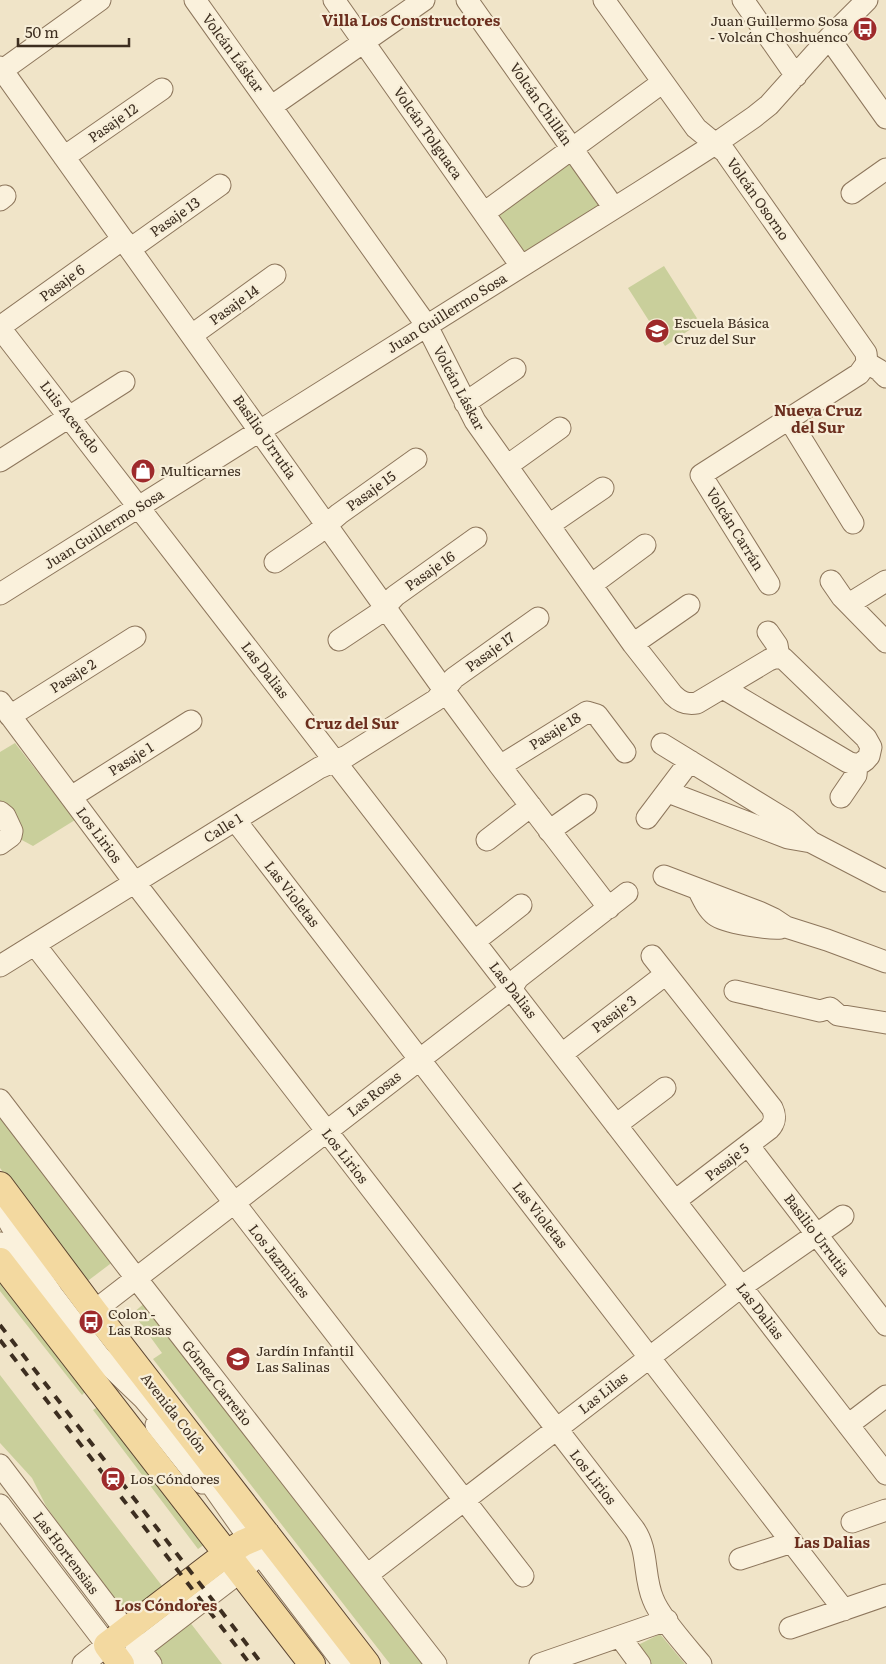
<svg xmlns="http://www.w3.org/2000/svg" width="886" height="1664" font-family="Literata,serif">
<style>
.green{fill:#c9cf9b}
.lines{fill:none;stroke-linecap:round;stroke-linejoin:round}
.minor-casing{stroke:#8d765c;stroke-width:23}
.major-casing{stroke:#5b4430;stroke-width:28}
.minor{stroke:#faf1dc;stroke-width:21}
.major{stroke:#f3d9a0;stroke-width:26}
.rail{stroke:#3d2e20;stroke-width:4;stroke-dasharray:9 9;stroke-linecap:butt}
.labels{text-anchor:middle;stroke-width:4.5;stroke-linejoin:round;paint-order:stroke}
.poi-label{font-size:14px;fill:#3d2e20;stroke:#f7eed8;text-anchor:start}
.street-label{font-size:14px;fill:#3d2e20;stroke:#f7eed8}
.neighbourhood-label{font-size:15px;font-weight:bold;fill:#6b2e1e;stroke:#f7eed8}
</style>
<rect width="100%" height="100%" fill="#f0e4c8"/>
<path class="green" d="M571,153L611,207L522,262L488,213Z
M664,266L700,323L665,346L628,288Z
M15,743L75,820L33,846L7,832L0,836V752Z
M0,1116L114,1261L85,1283L0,1168Z
M0,1270L89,1388L82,1395L0,1291Z
M146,1302L426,1664H390L153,1359L162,1353L133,1313Z
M0,1375L222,1664H162L144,1646L46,1506L32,1478L0,1443Z
M99,1406L205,1544L198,1549L93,1410Z
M660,1634L685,1664H651L638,1645Z"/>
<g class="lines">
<defs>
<path id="minor" d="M195,0L427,326L475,421L633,644L673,695C680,702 687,705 697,703L769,660L774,658H783L866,738L871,747L869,756C863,764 857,766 848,762L723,688
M334,0L521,266
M467,0L614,208
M604,0L696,128L725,152L866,353L867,363L859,374L701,475L769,584
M743,0L796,76
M829,38L886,118
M0,67L444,690L500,766L609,908
M0,72L100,0
M272,106L424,0
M64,157L162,89
M852,193L886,169
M0,200L5,196
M484,213L663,82
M130,249L220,185
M0,327L123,239
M0,328L886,1474
M192,335L275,275
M867,363L879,370L886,377
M465,403L515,369
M789,419L853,523
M0,461L124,382
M507,466L560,428
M549,525L603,488
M275,562L316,534L339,514L416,459
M831,581L842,597L886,642
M591,585L645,545
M0,594L640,192L715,144L754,117L769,105L829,38L867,0
M849,604L886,581
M768,632L777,645L779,657
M339,640L378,614L395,596L476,538
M633,644L689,605
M0,702L135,883L634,1529C649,1550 643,1576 653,1599C660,1618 687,1647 701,1664
M10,716L135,637
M662,744L786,820L811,842L886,881
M500,766L587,712L597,715L625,752
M668,792L788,838L811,842
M71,797L191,721
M841,797L856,775L857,764
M0,812L5,816L12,831L11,836L0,844
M647,818L690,761
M235,820L844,1610
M549,831L586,805
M487,840L531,806
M664,876L759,912L774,919L786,927L827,940L886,962
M698,889C702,897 707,909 715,915C725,923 768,929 781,928
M475,941L521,905
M35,945L523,1576
M652,956L772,1108C776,1116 775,1123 769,1129L675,1201
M0,966L319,768L347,756L436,700L454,678L538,618
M735,991L820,1011L830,1008L838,1015L886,1023
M562,1054L666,974
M0,1100L136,1278L436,1664
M616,1125L665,1088
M748,1145L886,1325
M0,1206L39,1275L52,1294L100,1357L144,1399L171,1431
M0,1243L21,1271
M94,1311L511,989L518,978L627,893
M156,1425L202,1483
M848,1425L886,1396
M0,1465L151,1664
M199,1467L258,1551L344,1664
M0,1505L107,1645L83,1664
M852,1522L886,1510
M740,1559L792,1542
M367,1575L741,1287L843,1216
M790,1628L886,1595
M620,1637L640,1664
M128,1658L240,1572L252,1561
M540,1664L667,1620"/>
<path id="major" d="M0,1185L94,1311L367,1664
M0,1261L312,1664
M121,1664L107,1645L226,1554L243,1543L266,1533"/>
</defs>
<use href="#minor" class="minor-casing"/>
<use href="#major" class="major-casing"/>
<use href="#minor" class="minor"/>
<use href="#major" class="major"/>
<path class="rail" d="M0,1325L262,1664
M0,1340L250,1664"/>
</g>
<defs>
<symbol id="bus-disc" viewBox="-11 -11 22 22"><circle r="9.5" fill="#9e2a2b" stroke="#f7eed8"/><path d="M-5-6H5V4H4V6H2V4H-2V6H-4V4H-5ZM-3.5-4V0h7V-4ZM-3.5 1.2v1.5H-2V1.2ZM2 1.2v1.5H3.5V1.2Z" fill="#fff"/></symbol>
<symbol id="school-disc" viewBox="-11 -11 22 22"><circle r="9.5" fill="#9e2a2b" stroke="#f7eed8"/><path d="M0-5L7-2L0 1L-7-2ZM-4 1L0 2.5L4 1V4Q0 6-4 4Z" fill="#fff"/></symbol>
<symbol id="shop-disc" viewBox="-11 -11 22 22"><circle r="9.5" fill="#9e2a2b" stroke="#f7eed8"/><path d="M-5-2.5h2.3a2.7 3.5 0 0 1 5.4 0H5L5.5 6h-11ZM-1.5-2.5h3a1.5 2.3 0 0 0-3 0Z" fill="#fff"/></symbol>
<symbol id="station-disc" viewBox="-11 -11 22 22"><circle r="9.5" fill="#9e2a2b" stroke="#f7eed8"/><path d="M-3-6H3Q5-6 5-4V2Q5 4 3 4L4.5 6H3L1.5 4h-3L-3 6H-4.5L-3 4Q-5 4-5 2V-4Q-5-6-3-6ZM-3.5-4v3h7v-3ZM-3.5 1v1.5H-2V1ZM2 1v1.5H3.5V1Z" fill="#fff"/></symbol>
</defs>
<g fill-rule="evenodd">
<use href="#bus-disc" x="851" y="15" width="28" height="28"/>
<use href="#school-disc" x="643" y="317" width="28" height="28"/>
<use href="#shop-disc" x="129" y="457" width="28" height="28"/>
<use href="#bus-disc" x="77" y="1308" width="28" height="28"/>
<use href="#school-disc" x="224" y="1345" width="28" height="28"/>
<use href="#station-disc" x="99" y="1465" width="28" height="28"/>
</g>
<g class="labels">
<g class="poi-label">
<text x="848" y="26" text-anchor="end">Juan Guillermo Sosa<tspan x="848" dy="16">- Volcán Choshuenco</tspan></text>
<text x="674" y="328">Escuela Básica<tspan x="674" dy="16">Cruz del Sur</tspan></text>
<text x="160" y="476">Multicarnes</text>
<text x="108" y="1319">Colon -<tspan x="108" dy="16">Las Rosas</tspan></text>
<text x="256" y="1356">Jardín Infantil<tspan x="256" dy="16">Las Salinas</tspan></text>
<text x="130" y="1484">Los Cóndores</text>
</g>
<g class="street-label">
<text transform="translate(233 53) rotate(54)" y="5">Volcán Láskar</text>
<text transform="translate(541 104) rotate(55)" y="5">Volcán Chillán</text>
<text transform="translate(113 123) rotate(-35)" y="5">Pasaje 12</text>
<text transform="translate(428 133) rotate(55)" y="5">Volcán Tolguaca</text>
<text transform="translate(758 199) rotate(55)" y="5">Volcán Osorno</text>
<text transform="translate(175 217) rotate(-35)" y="5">Pasaje 13</text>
<text transform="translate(62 283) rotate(-36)" y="5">Pasaje 6</text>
<text transform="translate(234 305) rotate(-36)" y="5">Pasaje 14</text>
<text transform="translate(447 313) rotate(-32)" y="5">Juan Guillermo Sosa</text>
<text transform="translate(459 388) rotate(62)" y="5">Volcán Láskar</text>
<text transform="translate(70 417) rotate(52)" y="5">Luis Acevedo</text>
<text transform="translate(265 437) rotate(55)" y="5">Basilio Urrutia</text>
<text transform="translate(371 491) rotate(-36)" y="5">Pasaje 15</text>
<text transform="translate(104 529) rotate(-32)" y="5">Juan Guillermo Sosa</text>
<text transform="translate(735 529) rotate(58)" y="5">Volcán Carrán</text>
<text transform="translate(430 571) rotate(-35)" y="5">Pasaje 16</text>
<text transform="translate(490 652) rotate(-36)" y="5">Pasaje 17</text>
<text transform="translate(265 670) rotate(52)" y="5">Las Dalias</text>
<text transform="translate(73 676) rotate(-32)" y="5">Pasaje 2</text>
<text transform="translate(555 731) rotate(-32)" y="5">Pasaje 18</text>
<text transform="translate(131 759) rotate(-32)" y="5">Pasaje 1</text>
<text transform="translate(223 828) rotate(-32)" y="5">Calle 1</text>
<text transform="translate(99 835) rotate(53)" y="5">Los Lirios</text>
<text transform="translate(292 894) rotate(52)" y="5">Las Violetas</text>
<text transform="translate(513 990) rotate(52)" y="5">Las Dalias</text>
<text transform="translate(614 1014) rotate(-37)" y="5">Pasaje 3</text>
<text transform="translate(374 1094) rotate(-38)" y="5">Las Rosas</text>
<text transform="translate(345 1156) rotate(52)" y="5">Los Lirios</text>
<text transform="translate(727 1162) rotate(-38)" y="5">Pasaje 5</text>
<text transform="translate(540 1215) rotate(52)" y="5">Las Violetas</text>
<text transform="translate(817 1235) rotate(53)" y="5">Basilio Urrutia</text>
<text transform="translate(279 1261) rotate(52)" y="5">Los Jazmines</text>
<text transform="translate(760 1311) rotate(52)" y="5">Las Dalias</text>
<text transform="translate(217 1383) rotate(52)" y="5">Gómez Carreño</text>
<text transform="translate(603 1393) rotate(-38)" y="5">Las Lilas</text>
<text transform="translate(174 1413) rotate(52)" y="5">Avenida Colón</text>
<text transform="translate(593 1477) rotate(52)" y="5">Los Lirios</text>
<text transform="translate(66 1553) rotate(53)" y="5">Las Hortensias</text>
</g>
<g class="neighbourhood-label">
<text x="411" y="26">Villa Los Constructores</text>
<text x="818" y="416">Nueva Cruz<tspan x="818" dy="17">del Sur</tspan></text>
<text x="352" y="729">Cruz del Sur</text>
<text x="832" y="1548">Las Dalias</text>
<text x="166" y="1611">Los Cóndores</text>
</g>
</g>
<path d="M18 38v8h111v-8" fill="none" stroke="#3d2e20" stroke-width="2.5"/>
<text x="25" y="38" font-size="15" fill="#3d2e20" stroke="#f7eed8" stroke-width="4" paint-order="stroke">50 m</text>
</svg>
